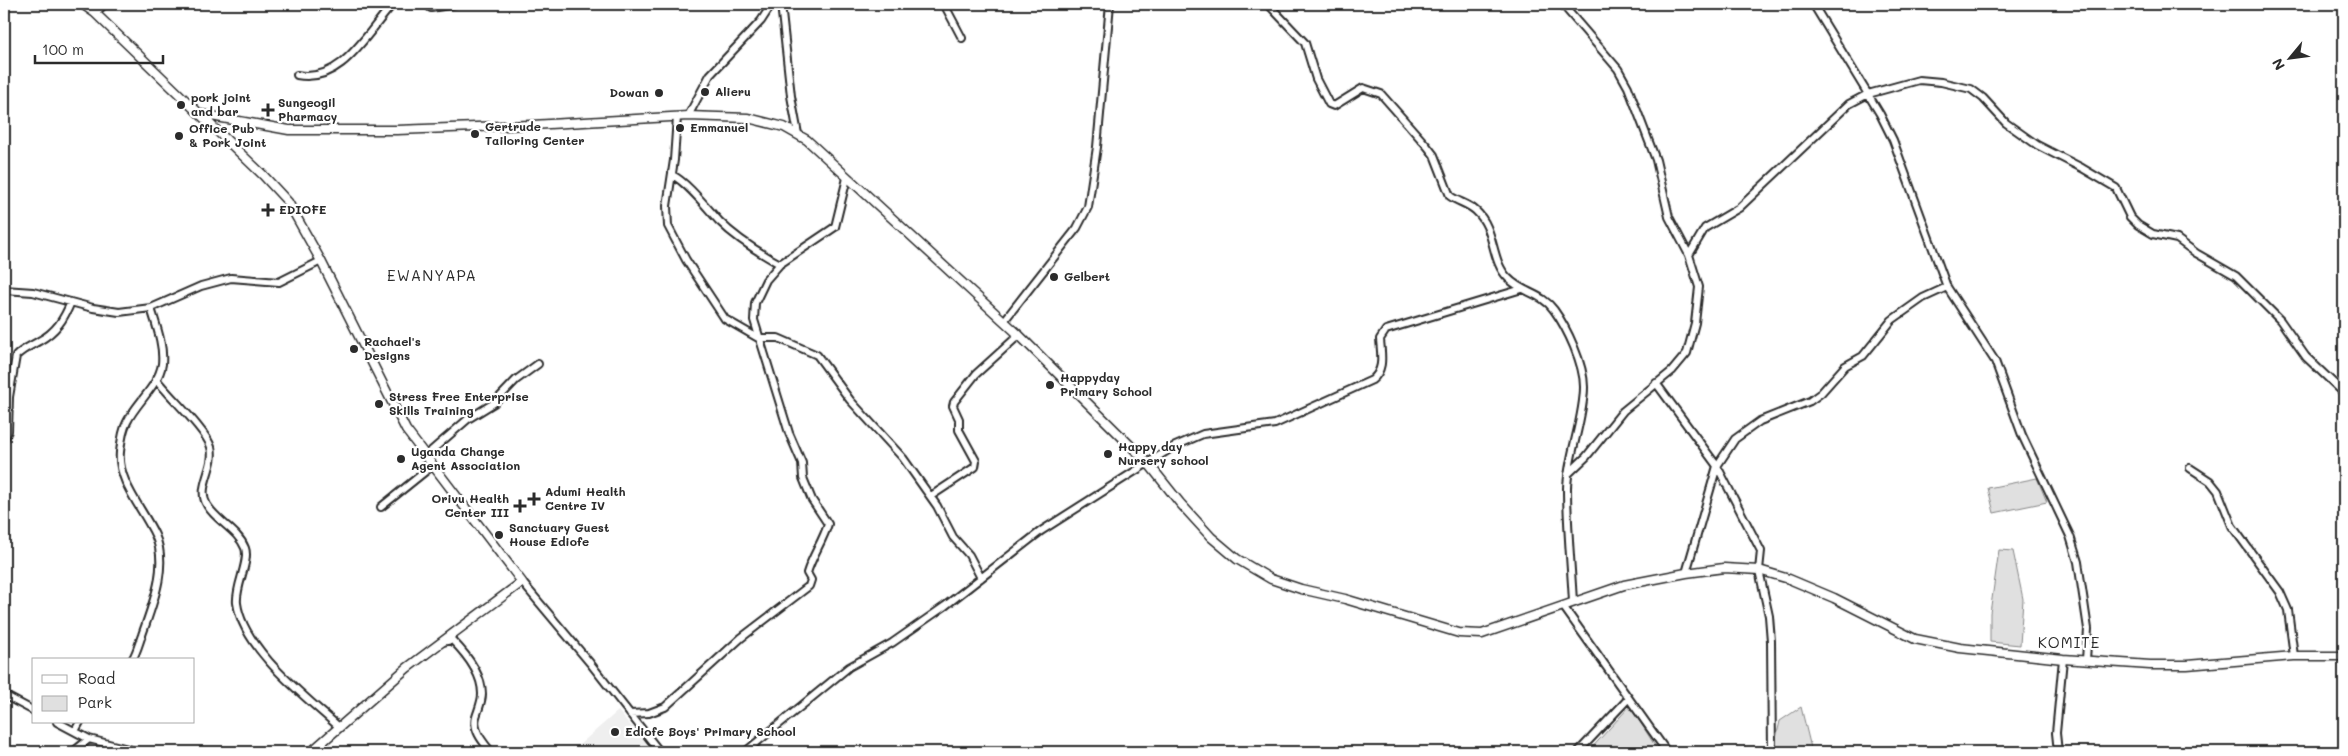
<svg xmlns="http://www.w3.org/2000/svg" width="2348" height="756" font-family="Mali,sans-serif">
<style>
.built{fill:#efefef}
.green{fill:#e0e0e0;stroke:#868686}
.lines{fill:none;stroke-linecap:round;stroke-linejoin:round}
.minor-casing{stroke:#2b2b2b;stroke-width:10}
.tertiary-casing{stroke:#2b2b2b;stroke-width:11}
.minor{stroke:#fff;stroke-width:6}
.tertiary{stroke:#fff;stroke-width:8}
.poi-dot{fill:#2b2b2b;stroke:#fff;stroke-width:2}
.labels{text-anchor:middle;stroke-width:4.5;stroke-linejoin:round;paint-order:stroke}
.poi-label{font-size:12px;font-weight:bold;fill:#2b2b2b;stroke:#fff;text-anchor:start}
.quarter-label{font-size:15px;letter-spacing:1px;fill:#2b2b2b;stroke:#fff}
</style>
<rect width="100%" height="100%" fill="#fff"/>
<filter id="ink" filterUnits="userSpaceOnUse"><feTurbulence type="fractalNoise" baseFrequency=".02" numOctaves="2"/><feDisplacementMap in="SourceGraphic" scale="10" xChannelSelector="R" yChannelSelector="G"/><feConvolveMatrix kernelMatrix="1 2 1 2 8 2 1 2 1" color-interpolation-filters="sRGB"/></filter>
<g filter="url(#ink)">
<path class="built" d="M618,711L654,752H571Z"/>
<path class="green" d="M2037,478L2047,502L1994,513L1988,488Z
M1999,550L2013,551L2023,599L2020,645L1990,642V613Z
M1630,706L1659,752H1588Z
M1801,707L1812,752H1777L1775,743L1780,721Z"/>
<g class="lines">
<defs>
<path id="minor" d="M426,4L431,8L455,4
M781,4L791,96L798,134
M944,4L962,38
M1268,4L1305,43L1316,79L1329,104L1334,106L1363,88L1381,94L1427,146L1434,155L1450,196C1458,202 1469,204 1476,211C1496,229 1490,260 1508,278C1522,293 1542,293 1554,310C1567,328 1584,364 1584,387C1584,419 1568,455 1567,488C1567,526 1571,564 1573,602
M1562,4L1618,69L1628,87L1656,160L1669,217L1689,255
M1813,4L1880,114L1893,140L1947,287L1995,361L2022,435L2070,536L2078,562L2088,629L2086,660
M95,13L105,4
M297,75C342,84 367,32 393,4
M688,116L710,75L761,21L772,4
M677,117L674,160L667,206L668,226L686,260L725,319L758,338H778L817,355L850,400L903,458L937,506L953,537L969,555L981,578
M672,175C687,182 707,208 719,221C737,239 758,252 780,264
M4,290L33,292L93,308L119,312L151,308L201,286L231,278L279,282L321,261
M1004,321L1077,228L1088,207L1097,147L1110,4
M156,379C168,395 206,430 211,447C216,467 196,487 207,505C216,521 238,530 245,548C250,561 235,587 237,603C243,649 306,697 339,727
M1656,383L1717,466L1761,551L1759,570L1769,616L1771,641L1772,752
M4,440L8,431L9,397L16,356C23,349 31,346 39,341C56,332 64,319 71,302
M424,457L468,419L494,403L516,380L538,364
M2190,468L2210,481L2218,491L2232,526L2280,592L2288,610L2294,656
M1568,474L1586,457L1623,411L1672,371L1687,353L1695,323L1699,287L1689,255L1705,228L1739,208L1849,104L1868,94L1919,80L1941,82L1971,89L1983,98L2006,123L2037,145L2082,168L2116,188L2130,217L2138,225L2153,234L2177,239L2196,253L2236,276L2280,320L2306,357L2344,393
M931,496L975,467L976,461L959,430V419L953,406L954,402L976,374L1019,335
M381,507L432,466
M1686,573L1717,466L1735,439L1760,421L1810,401L1821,393L1845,366L1863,356L1892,320L1923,298L1947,287
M522,582L590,663L660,752
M1563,606L1667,752
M442,642L452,640C466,654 482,673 482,694C482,702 478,710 476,717C472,730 484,743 491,752
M132,660C137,652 139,643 142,635C152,606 169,566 155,535C143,509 117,481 120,452C121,442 122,431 127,422C136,403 159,385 162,364C164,345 156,325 151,308
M4,695L34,711
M630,714L649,713L665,707L741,638L809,586L811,580L807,573C812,556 823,541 828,524L812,500L803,478L802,463L789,433L754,320L755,303L766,280L780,264L835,227L847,178
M57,722L89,739L140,752
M75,731L80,722
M73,752L89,739
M745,752L849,667L892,643L945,606L1041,531L1173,447L1203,434L1275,424L1372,380C1385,369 1381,355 1380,339L1386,330L1522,289
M1578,752L1628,699
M2058,752L2056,733L2063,659"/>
<path id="tertiary" d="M82,4L95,13L263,175L288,202L321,261L406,430L522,582L407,668L311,752
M200,114L289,130H397L532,125L688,116L748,118L784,127L807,140L1019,335L1148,463L1180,503L1211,537L1237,559L1271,579L1301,589L1345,599L1459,633L1482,634L1624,585L1686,573L1724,568L1759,570L1789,579L1834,598L1915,639L1960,648L2063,659L2150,665H2187L2294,656H2344"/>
</defs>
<use href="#minor" class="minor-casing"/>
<use href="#tertiary" class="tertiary-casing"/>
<use href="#minor" class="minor"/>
<use href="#tertiary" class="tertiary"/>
</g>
</g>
<g class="poi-dot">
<circle cx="705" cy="92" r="5"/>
<circle cx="659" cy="93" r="5"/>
<circle cx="181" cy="105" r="5"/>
<path d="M265.5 102.5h5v5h5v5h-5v5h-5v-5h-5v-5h5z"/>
<circle cx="680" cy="128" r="5"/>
<circle cx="475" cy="134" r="5"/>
<circle cx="179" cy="136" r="5"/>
<path d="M265.5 202.5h5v5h5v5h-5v5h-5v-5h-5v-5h5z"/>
<circle cx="1054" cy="277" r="5"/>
<circle cx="354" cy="349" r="5"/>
<circle cx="1050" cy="385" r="5"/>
<circle cx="379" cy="404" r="5"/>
<circle cx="1108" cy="454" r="5"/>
<circle cx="401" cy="459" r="5"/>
<path d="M531.5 491.5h5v5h5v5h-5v5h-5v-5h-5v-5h5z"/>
<path d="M517.5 498.5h5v5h5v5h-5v5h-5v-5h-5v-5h5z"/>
<circle cx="499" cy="535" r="5"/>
<circle cx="615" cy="732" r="5"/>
</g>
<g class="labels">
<g class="poi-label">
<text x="715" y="96">Alieru</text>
<text x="649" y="97" text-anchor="end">Dowan</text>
<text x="191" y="102">pork joint<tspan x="191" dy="14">and bar</tspan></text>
<text x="278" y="107">Sungeogil<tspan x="278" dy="14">Pharmacy</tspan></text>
<text x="485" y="131">Gertrude<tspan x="485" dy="14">Tailoring Center</tspan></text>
<text x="690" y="132">Emmanuel</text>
<text x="189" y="133">Office Pub<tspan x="189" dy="14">&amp; Pork Joint</tspan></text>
<text x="279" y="214">EDIOFE</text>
<text x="1064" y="281">Gelbert</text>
<text x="364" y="346">Rachael's<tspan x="364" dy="14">Designs</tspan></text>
<text x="1060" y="382">Happyday<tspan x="1060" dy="14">Primary School</tspan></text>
<text x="389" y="401">Stress Free Enterprise<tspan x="389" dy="14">Skills Training</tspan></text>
<text x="1118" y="451">Happy day<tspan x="1118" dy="14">Nursery school</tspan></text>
<text x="411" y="456">Uganda Change<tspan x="411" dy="14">Agent Association</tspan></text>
<text x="545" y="496">Adumi Health<tspan x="545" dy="14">Centre IV</tspan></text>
<text x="509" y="503" text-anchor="end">Orivu Health<tspan x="509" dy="14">Center III</tspan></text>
<text x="509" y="532">Sanctuary Guest<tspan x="509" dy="14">House Ediofe</tspan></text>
<text x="625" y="736">Ediofe Boys' Primary School</text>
</g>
<g class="quarter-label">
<text x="432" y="281">EWANYAPA</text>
<text x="2069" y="648">KOMITE</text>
</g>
</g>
<rect width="2348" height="756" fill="none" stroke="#fff" stroke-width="20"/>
<rect x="10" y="10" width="2328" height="736" fill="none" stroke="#2b2b2b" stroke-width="2" filter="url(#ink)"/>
<rect x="32" y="658" width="162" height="65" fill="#ffffff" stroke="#aaaaaa"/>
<rect x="42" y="675" width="25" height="8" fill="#ffffff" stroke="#aaaaaa"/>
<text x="78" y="684" font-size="15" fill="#2b2b2b">Road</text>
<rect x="42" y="696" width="25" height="15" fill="#e0e0e0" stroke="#aaaaaa"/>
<text x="78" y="708" font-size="15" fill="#2b2b2b">Park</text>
<g transform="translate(2290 58) rotate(241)" stroke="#ffffff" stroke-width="4" paint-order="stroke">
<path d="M0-4L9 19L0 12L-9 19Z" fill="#2b2b2b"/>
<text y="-8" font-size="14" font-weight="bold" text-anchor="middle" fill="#2b2b2b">N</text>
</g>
<path d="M35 55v8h128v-8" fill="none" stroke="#2b2b2b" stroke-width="2.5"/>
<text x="42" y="55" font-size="15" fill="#2b2b2b" stroke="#ffffff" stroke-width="4" paint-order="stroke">100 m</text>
</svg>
